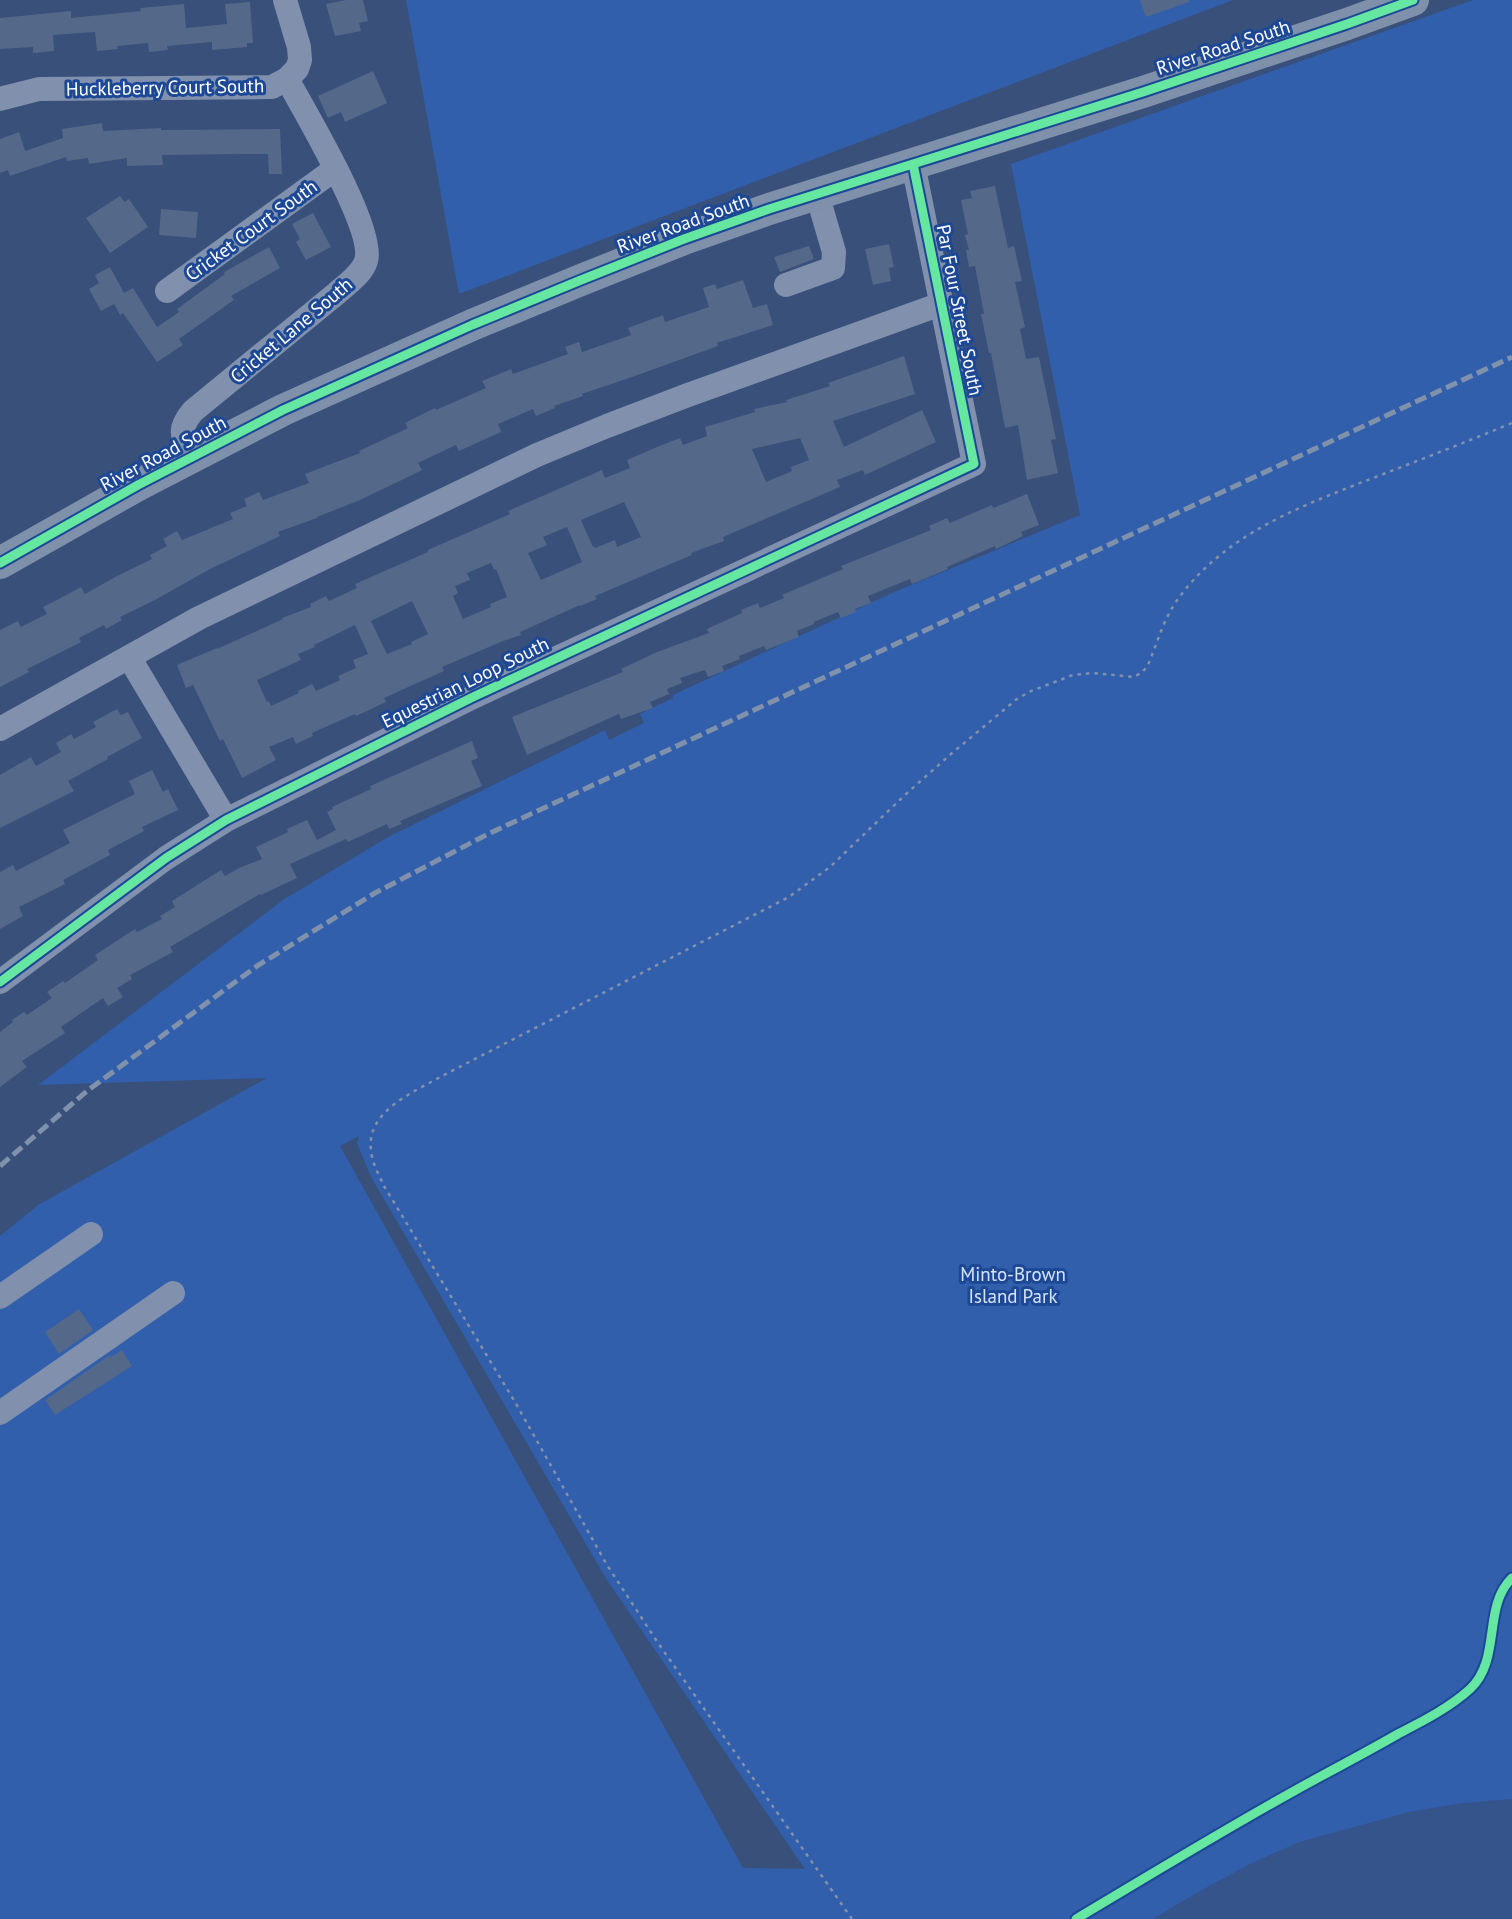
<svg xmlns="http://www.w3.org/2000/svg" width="1512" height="1919" font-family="'PT Sans',sans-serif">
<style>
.green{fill:#315fac;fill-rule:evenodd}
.water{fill:#35548c}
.building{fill:#546889;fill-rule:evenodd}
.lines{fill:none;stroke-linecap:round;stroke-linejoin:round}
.path{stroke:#8191ad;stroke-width:2.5;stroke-dasharray:3.5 5;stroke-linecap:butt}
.minor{stroke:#8191ad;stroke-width:24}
.major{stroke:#7f90ab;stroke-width:32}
.rail{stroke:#8091ab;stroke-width:5;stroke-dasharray:12 5;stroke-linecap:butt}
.cycleway-casing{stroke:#1c4896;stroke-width:13}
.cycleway{stroke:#66e7a1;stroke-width:9}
.labels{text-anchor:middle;stroke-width:6;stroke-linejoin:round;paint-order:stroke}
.street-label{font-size:19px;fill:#fff;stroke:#1c4896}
.park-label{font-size:19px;fill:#d6e4fb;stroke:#1c4896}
</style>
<rect width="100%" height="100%" fill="#38507a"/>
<path class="green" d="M406,0H1233L459,294Z
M1473,0H1512V1919H0V1236L38,1205L267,1078L38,1085L283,900L390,836L605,730L609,740L644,723L640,714L673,698V695L892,593L1080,515L1011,164ZM359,1136L357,1143L371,1177L607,1580L805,1869L743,1868L340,1146Z"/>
<path class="water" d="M1512,1799V1919H1153L1198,1892L1250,1864L1299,1842L1409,1812L1462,1803Z"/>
<path class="building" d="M346,0H363L368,21L359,23L361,31L335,36L326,4Z
M1140,0H1189V2L1146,17Z
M250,2L253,43H247V47L212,50V42L167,46L168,50L149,52L148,43L117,46L118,49L97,51L95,32L53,35L54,51L33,53V47L0,49V18L71,11V18L141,11L140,8L184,4L186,28L227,24L225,4Z
M373,71L387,103L345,122L341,112L328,118L318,96Z
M102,123L103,131L161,128V130L280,129L282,174H269L268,154H242L162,155L163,165L127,166V158L89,164L88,158L67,161L66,157L10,176L8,170L0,173V139L19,132L25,151L63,138L62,129Z
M995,186L1008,248L1014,246L1022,281L1015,282L1025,327L1020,329L1026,359L1039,357L1056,439L1051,440L1058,473L1027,480L1018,425L1005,428L991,353H989L981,314H984L975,266L969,267L966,250H969L965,235L968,234L961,200L972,198L970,191Z
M120,196L125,202L129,199L148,227L110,253L86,218Z
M161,209L198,212L196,238L159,235Z
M313,213L331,247L306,260L296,242L300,239L292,224Z
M889,244L894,267L889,268L891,281L873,285L865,249Z
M809,246L814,259L780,272L774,257Z
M269,247L280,268L231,296L234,300L179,339L183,345L157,362L123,313L120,315L114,304L101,311L89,289L99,283L95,275L110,267L124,293L133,288L157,327L179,312L177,309L225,274L224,272Z
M743,280L753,308L767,304L773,325L717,343L718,346L635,376L582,394L583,396L554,406L555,408L536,416L533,409L498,424L501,432L459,451L456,445L418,463L422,470L408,477L360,500L317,517V518L278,532L280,536L210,569L155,600L120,617L122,620L106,629L104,625L79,638L81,642L27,669L29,672L0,687V630L18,621L21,627L47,614L43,607L59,599L81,587L85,594L117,576L152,559L150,555L167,546L163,539L177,531L182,540L233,519L230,513L247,506L244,499L259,492L263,500L309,483L305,474L360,453L359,451L408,428L405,423L435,408L436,410L486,388L482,381L511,369L513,374L568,354L565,347L579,342L582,352L631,335L628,328L663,315L665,322L709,307L703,288L715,284L717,289Z
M904,356L915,394L833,421L844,447L922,410L936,442L865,475L863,470L837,480L840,487L723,537L724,541L691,553L692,555L595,596L597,599L580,606V605L520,632L521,635L503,641L442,667L444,671L384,698L386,702L356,716L355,714L312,733L313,736L296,744L293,737L269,747L276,760L242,778L223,739L220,741L193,685L186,688L177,665L217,648V649L283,619L282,618L311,607L310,604L326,596L329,601L357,588L355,584L428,552V550L510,514L508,511L602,470L605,478L630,468L627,460L657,447L680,438L683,445L707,436L705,427L755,412L754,409L787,402L786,400L830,386L828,383ZM800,438L809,460L791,467L792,471L766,482L752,449ZM624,502L641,537L617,547L615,540L595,548L594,546L593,547L581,520ZM567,527L582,562L541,580L528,553L547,545L543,537ZM491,563L494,570L496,569L507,597L490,604L491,607L463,619L453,596L458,593L455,586L470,580L467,573ZM412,601L428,634L411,642L412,644L387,654L371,621ZM355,625L368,654L353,660L356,668L338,676L340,680L316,691L312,684L298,691L299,693L271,706L269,701L267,702L257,680L301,660L298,654L315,647L314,645Z
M1027,494L1039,525L1021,532L1023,536L996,549L995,546L947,567L948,569L912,584L910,579L868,596L871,603L855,609L856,612L841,618L838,612L814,622V624L797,631L799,637L766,650L764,646L739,656L740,659L722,666L724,671L708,677L705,670L680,678L682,683L667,689L669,694L650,702L653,708L621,719L619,714L527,755L512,717L623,672L621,669L657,652L709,633L707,629L742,613L741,610L758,603L760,608L784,598L782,595L843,569L841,566L931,530L929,526L947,518L950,523L992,505L993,508Z
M117,709L121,715L128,712L142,738L107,757L108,759L68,781L74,791L0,828V775L31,757L36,766L61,752L56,743L71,734L74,739L96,727L93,722Z
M472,741L478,758L471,761L482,786L400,821L402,824L389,829L387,824L348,842L346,839L290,864L297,878L261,895L260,894L170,947L173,952L130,975L132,979L117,988L123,997L108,1006L103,998L61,1027L65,1033L22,1061L27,1067L0,1087V1032L13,1022L12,1020L24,1012L27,1015L52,998L47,992L63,981L65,983L98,960L95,955L135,929L137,932L162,919L160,916L175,907L172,901L221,870L225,876L239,868L262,859L256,847L288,832L287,829L307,820L317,840L336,830L327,812L333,809L332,807L371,789L370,786Z
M152,770L163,792L168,789L178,810L142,827L144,831L108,850L110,855L63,880L65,884L19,907L23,916L0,929V872L13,865L16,871L70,843L63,830L135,794L129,781Z
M79,1309L93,1330L59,1354L45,1332Z
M122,1350L132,1366L55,1415L45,1400L110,1355L111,1357Z"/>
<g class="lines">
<path class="path" d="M852,1919L658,1643L607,1565L515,1402L384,1186C379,1175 372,1163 371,1150C366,1111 414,1092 442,1076L789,897L830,867L906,794L951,754L1017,699L1031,691L1073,675L1093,673L1134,677L1141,673L1147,667C1157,645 1163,619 1178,599C1225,534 1301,506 1373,478C1420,460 1466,442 1512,423"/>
<path class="minor" d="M0,99L39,89L272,87L287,79L297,69L300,60L299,47L285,0
M786,285L833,268L834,252L817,194
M167,291L335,169
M192,456C182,436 177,430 193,411L337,293C347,284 362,274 366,261C376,230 305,112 287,79
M129,657L226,820
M0,729L199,618L537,455L607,426L688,395L941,304
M0,982L166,858L226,820L473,697L974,464L913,164
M0,1297L91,1234
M0,1413L173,1293"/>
<path class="major" d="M0,563L138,485L283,410L472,325L581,280L684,239L769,209L1143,92L1347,24L1413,0"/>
<path class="rail" d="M0,1166L87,1091L257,966L375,893L488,834L1512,357"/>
<defs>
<path id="cycleway" d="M0,563L138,485L283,410L472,325L581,280L684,239L769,209L1143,92L1347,24L1413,0
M0,982L166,858L226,820L473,697L974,464L913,164
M1076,1919C1155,1872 1233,1824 1314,1780C1342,1765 1370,1750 1398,1734C1423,1721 1449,1708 1470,1689C1502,1659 1482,1607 1512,1578"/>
</defs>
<use href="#cycleway" class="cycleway-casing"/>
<use href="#cycleway" class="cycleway"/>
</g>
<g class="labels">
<g class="street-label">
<text transform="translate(1223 47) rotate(-18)" y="7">River Road South</text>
<text transform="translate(165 87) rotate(-1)" y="7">Huckleberry Court South</text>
<text transform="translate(683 223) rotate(-20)" y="7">River Road South</text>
<text transform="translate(251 230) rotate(-36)" y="7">Cricket Court South</text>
<text transform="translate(960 310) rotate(79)" y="7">Par Four Street South</text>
<text transform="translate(291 330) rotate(-40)" y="7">Cricket Lane South</text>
<text transform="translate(163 453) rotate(-28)" y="7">River Road South</text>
<text transform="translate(465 682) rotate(-26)" y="7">Equestrian Loop South</text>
</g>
<g class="park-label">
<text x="1013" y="1281">Minto-Brown<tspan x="1013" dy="22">Island Park</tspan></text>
</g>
</g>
</svg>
